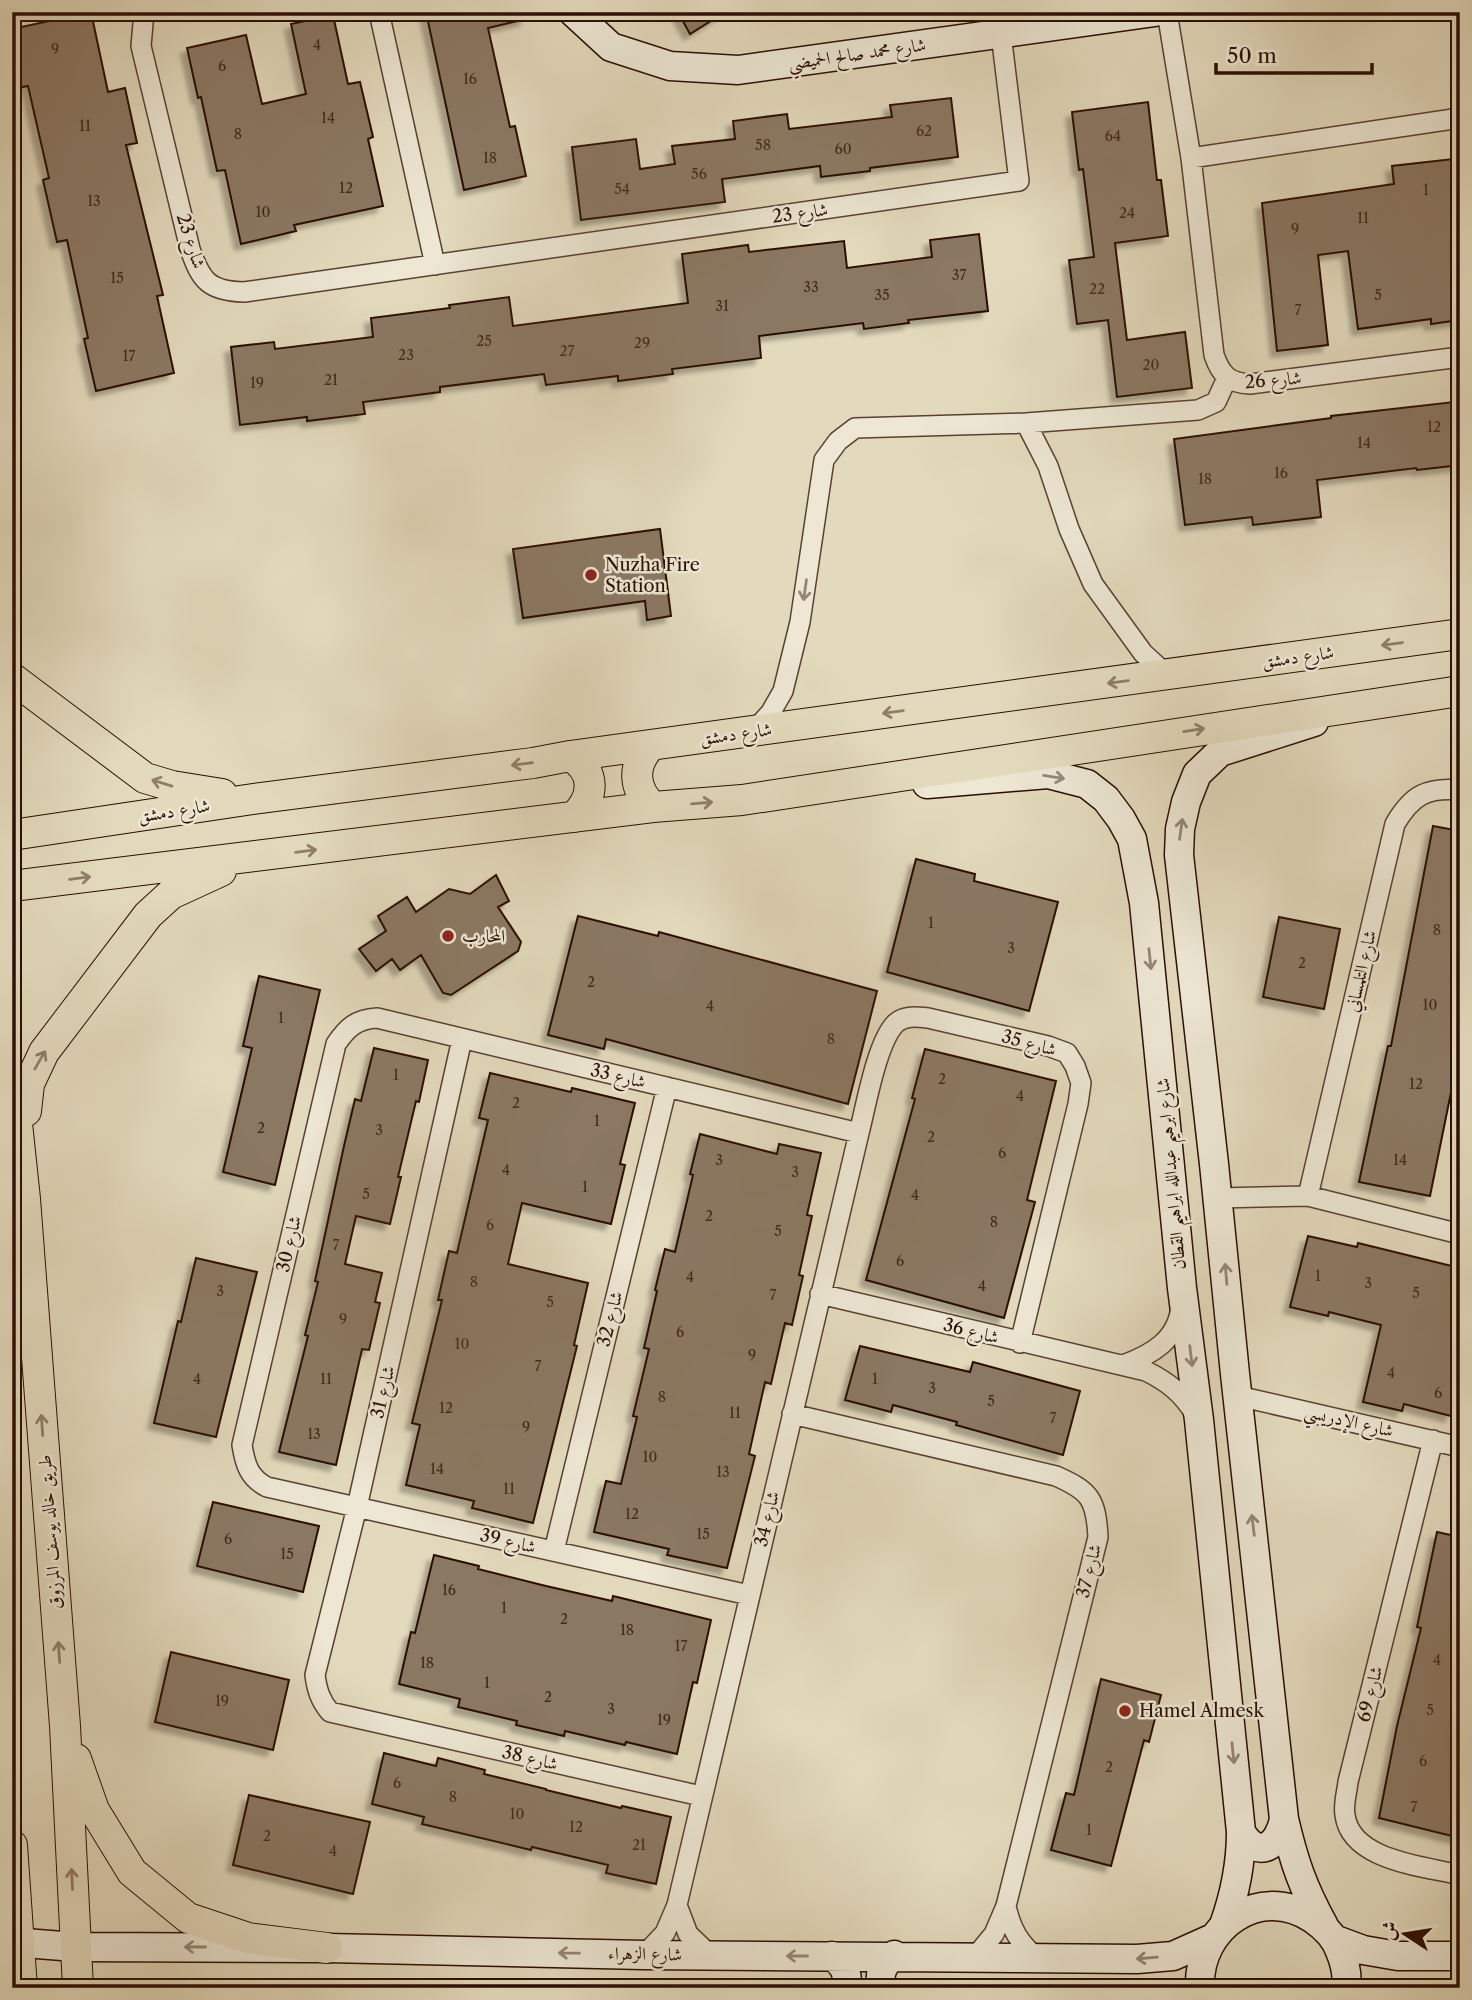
<svg xmlns="http://www.w3.org/2000/svg" width="1472" height="2000" font-family="'Libre Caslon Text',Amiri,serif">
<style>
.building{fill:#8b7864;stroke:#2b0d03;stroke-width:2;filter:url(#shadow)}
.lines{fill:none;stroke-linecap:round;stroke-linejoin:round}
.street-casing{stroke:#594032;stroke-width:22}
.secondary-casing{stroke:#2b0d03;stroke-width:31}
.primary-casing{stroke:#2b0d03;stroke-width:32}
.street{stroke:#ede7d4;stroke-width:19}
.secondary{stroke:#ede7d4;stroke-width:28}
.primary{stroke:#e3dabd;stroke-width:30}
.oneway{stroke:#968576}
.oneway2{stroke:#907e69}
.poi-dot{fill:#8f2418;stroke:#ede7d4;stroke-width:2.5}
.labels{text-anchor:middle;stroke-width:5;stroke-linejoin:round;paint-order:stroke}
.number-label{font-size:14px;fill:#43281b}
.street-label{font-size:18px;fill:#2b0d03;stroke:#ede7d4}
.poi-label{font-size:18px;fill:#2b0d03;stroke:#ede7d4;text-anchor:start}
</style>
<defs>
<filter id="shadow"><feDropShadow dx="-6" dy="6" stdDeviation="2" flood-color="#0004"/></filter>
</defs>
<rect width="100%" height="100%" fill="#e3dabd"/>
<filter id="stains"><feTurbulence type="fractalNoise" baseFrequency=".00286" numOctaves="4"/><feColorMatrix values="0 0 0 0 .2 0 0 0 0 .09 0 0 0 0 .02 0 0 0 .5 -.17"/></filter>
<radialGradient id="worn" r=".72"><stop offset=".6" stop-color="#630" stop-opacity="0"/><stop offset="1" stop-color="#630" stop-opacity=".3"/></radialGradient>
<path class="building" d="M91,12L108,92L125,88L137,143L126,145L163,295L157,296L174,373L96,391L84,339L88,338L67,240L57,242L43,180L49,178L28,86L17,88L12,68V29Z
M426,12H525L526,19L488,28L510,127L515,126L526,176L464,190Z
M678,12H725L690,34Z
M333,15L348,84L360,82L373,137L368,139L383,206L294,225L296,231L241,244L225,170L217,171L201,97L198,98L187,48L246,35L262,104L306,94L291,24Z
M951,98L958,157L870,168V171L821,177L820,166L722,179L725,202L581,220L572,147L636,139L640,169L675,164L672,146L735,139L733,121L787,114L789,129L892,117L890,105Z
M1148,102L1157,180H1161L1168,236L1115,243L1127,340L1185,332L1192,388L1117,397L1108,320L1077,324L1069,260L1094,257L1083,169L1079,170L1072,112Z
M1453,159L1460,213V320L1431,324V319L1358,329L1348,251L1318,255L1328,345L1277,351L1262,203L1394,184L1392,166Z
M979,234L988,311L908,320L909,323L864,329L863,323L759,336L761,358L672,369L673,374L618,381V376L546,385L544,374L440,387V392L363,402L365,414L307,421V417L240,425L231,347L274,342L275,349L373,337L371,318L450,308L449,305L509,297L513,326L688,303L682,254L748,245L749,252L844,241L847,268L932,257L930,240Z
M1454,402L1460,465L1417,470L1416,468L1317,480L1321,517L1253,525L1252,517L1185,525L1174,439L1331,418V416Z
M660,529L671,616L647,620L645,601L523,618L513,549Z
M1433,826L1460,831V1048L1430,1196L1359,1182L1388,1046H1391Z
M916,859L975,874L974,881L1058,902L1029,1011L887,972Z
M496,875L509,901L498,907L521,942L518,951L451,995L443,993L421,955L400,970L392,959L376,971L359,949L386,931L378,916L407,897L416,912L449,889L470,894Z
M578,916L658,936L659,932L877,991L848,1104L606,1039L604,1049L548,1035Z
M1279,917L1340,929L1324,1009L1263,997Z
M259,976L320,990L275,1185L223,1172L252,1048L243,1046Z
M374,1048L428,1060L419,1102L416,1101L398,1177H401L390,1224L356,1216L345,1264L382,1273L375,1302L380,1303L369,1350L362,1349L336,1465L279,1452L308,1336L305,1335L318,1282L315,1281L344,1146L355,1099L361,1101Z
M925,1049L1056,1081L1027,1200L1035,1202L1004,1318L866,1280L915,1099L912,1098Z
M490,1073L571,1092L572,1088L635,1103L620,1164L625,1165L611,1224L522,1203L508,1264L588,1283L574,1345L577,1346L533,1523L472,1508L474,1501L406,1485L420,1425L412,1423L442,1300H438L449,1251L457,1253L488,1120L479,1118Z
M700,1134L777,1154L779,1144L821,1153L807,1215L812,1216L799,1275L803,1276L792,1325L785,1323L771,1384L765,1382L749,1454L755,1456L727,1568L667,1555L669,1549L594,1532L606,1481L621,1484L637,1417L633,1416L649,1349L644,1348L657,1291L655,1290L665,1249L675,1252L693,1175L690,1174Z
M1308,1236L1357,1247L1358,1243L1460,1268V1378L1451,1416L1404,1404L1402,1411L1363,1402L1381,1325L1329,1312L1328,1316L1290,1307Z
M196,1258L257,1272L216,1437L154,1423L178,1321L181,1322Z
M860,1346L970,1372L973,1362L1080,1391L1063,1455L956,1425L957,1422L893,1405L891,1412L845,1400Z
M213,1502L319,1526L303,1592L197,1566Z
M1437,1532L1460,1537V1838L1379,1818L1397,1726L1421,1628L1417,1627Z
M434,1555L479,1566L478,1569L546,1586L612,1601L613,1596L711,1620L697,1683L693,1682L677,1754L626,1742L625,1745L565,1731L564,1736L516,1725L517,1721L458,1707L460,1699L399,1684L411,1632L415,1633Z
M171,1652L289,1680L273,1750L155,1722Z
M1101,1679L1161,1695L1149,1742L1144,1740L1111,1866L1051,1850L1066,1793L1074,1795Z
M384,1753L436,1766L438,1758L485,1770L484,1774L546,1789V1790L621,1808L622,1806L671,1817L656,1884L606,1873L608,1865L532,1847L531,1850L422,1824L424,1817L372,1804Z
M249,1795L370,1822L353,1894L233,1865Z"/>
<g class="lines">
<defs>
<path id="street" d="M144,12L141,46L190,249C201,281 209,291 244,292L1019,181L1001,34
M379,12L435,265
M1167,12L1191,158L1214,355C1221,375 1229,383 1250,384L1460,357
M1191,158L1460,118
M1026,423L1048,466L1069,529L1093,584L1143,653L1167,675
M754,731L771,712L783,691L800,622L824,460L838,441L855,428L1026,423L1198,410L1216,402L1227,378
M462,1039L357,1507L315,1675C317,1690 320,1700 330,1712L701,1796
M1308,1196L1395,824C1412,795 1427,787 1460,790
M1218,1198L1308,1196L1460,1234
M820,1294L1146,1371C1168,1382 1182,1393 1195,1414
M1123,1365C1151,1355 1178,1340 1181,1306
M1238,1396L1460,1447
M792,1414L1056,1476C1090,1491 1096,1499 1098,1537L1006,1906L994,1934L975,1957
M1433,1440L1348,1782C1347,1792 1343,1805 1345,1815C1351,1861 1424,1866 1460,1875
M554,1551L667,1087
M749,1595L267,1487C249,1478 245,1464 242,1445L336,1044C347,1028 356,1019 377,1018L859,1133
M677,1905L688,1934L710,1955
M1006,1906C1011,1929 1019,1943 1037,1958
M644,1955L665,1933L677,1905L859,1133C866,1106 877,1041 896,1023C905,1015 918,1017 928,1018L1048,1046L1067,1053L1075,1066L1081,1083L1078,1104L1020,1343"/>
<path id="secondary" d="M573,12L611,47L670,66L738,70L1155,12
M1314,722L1220,752L1197,774L1186,802L1180,829L1179,855L1214,1164L1235,1374L1284,1819C1294,1862 1303,1888 1324,1926
M927,784L1048,774L1087,784L1106,799L1121,819L1132,839L1144,903L1182,1288L1199,1420L1241,1832C1241,1865 1235,1894 1224,1925
M1241,1832C1258,1861 1279,1846 1284,1819
M1336,1940L1363,1950L1398,1956H1460
M12,1942L75,1947L327,1948L644,1955L1137,1959L1173,1956L1211,1939
M832,1956C844,1964 849,1973 846,1988
M882,1988C878,1973 883,1964 894,1955
M1200,1988C1197,1927 1260,1883 1313,1919C1326,1928 1335,1937 1340,1951C1345,1963 1348,1975 1346,1988"/>
<path id="primary" d="M12,678L145,778L172,786L222,794
M650,746C632,766 633,789 653,807
M570,756C596,771 595,797 574,817
M12,835L253,799L533,763L570,756L1460,634
M12,886L653,807L742,800L1460,691
M12,1076L25,1199L65,1726L78,1988
M26,1111L29,1084L44,1052L148,915L171,894L221,871
M76,1759L94,1810L132,1872L188,1918L248,1938L327,1948
M12,1845L22,1988"/>
</defs>
<use href="#street" class="street-casing"/>
<use href="#secondary" class="secondary-casing"/>
<use href="#primary" class="primary-casing"/>
<use href="#street" class="street"/>
<use href="#secondary" class="secondary"/>
<use href="#primary" class="primary"/>
</g>
<defs><path id="oneway-shaft" d="M-6 0H5M1.5-3L5.5 0L1.5 3" fill="none" stroke-width="1.6" stroke-linecap="round" stroke-linejoin="round" transform="scale(1.75)"/></defs>
<g class="oneway">
<use href="#oneway-shaft" transform="translate(805 590) rotate(98)"/>
<use href="#oneway-shaft" transform="translate(1054 777) rotate(9)"/>
<use href="#oneway-shaft" transform="translate(1181 829) rotate(-82)"/>
<use href="#oneway-shaft" transform="translate(1150 959) rotate(84)"/>
<use href="#oneway-shaft" transform="translate(1226 1274) rotate(-95)"/>
<use href="#oneway-shaft" transform="translate(1191 1356) rotate(83)"/>
<use href="#oneway-shaft" transform="translate(1253 1525) rotate(-97)"/>
<use href="#oneway-shaft" transform="translate(1233 1753) rotate(84)"/>
<use href="#oneway-shaft" transform="translate(195 1947) rotate(-180)"/>
<use href="#oneway-shaft" transform="translate(569 1953) rotate(-179)"/>
<use href="#oneway-shaft" transform="translate(797 1956) rotate(-180)"/>
<use href="#oneway-shaft" transform="translate(1147 1958) rotate(175)"/>
</g>
<g class="oneway2">
<use href="#oneway-shaft" transform="translate(1392 644) rotate(172)"/>
<use href="#oneway-shaft" transform="translate(1118 682) rotate(172)"/>
<use href="#oneway-shaft" transform="translate(893 712) rotate(172)"/>
<use href="#oneway-shaft" transform="translate(1194 730) rotate(-9)"/>
<use href="#oneway-shaft" transform="translate(522 764) rotate(173)"/>
<use href="#oneway-shaft" transform="translate(162 783) rotate(-163)"/>
<use href="#oneway-shaft" transform="translate(702 803) rotate(-5)"/>
<use href="#oneway-shaft" transform="translate(306 851) rotate(-7)"/>
<use href="#oneway-shaft" transform="translate(80 878) rotate(-7)"/>
<use href="#oneway-shaft" transform="translate(40 1060) rotate(-60)"/>
<use href="#oneway-shaft" transform="translate(42 1425) rotate(-94)"/>
<use href="#oneway-shaft" transform="translate(59 1652) rotate(-94)"/>
<use href="#oneway-shaft" transform="translate(72 1879) rotate(-93)"/>
</g>
<g class="poi-dot">
<circle cx="591" cy="575" r="7"/>
<circle cx="448" cy="936" r="7"/>
<circle cx="1125" cy="1711" r="7"/>
</g>
<g class="labels">
<g class="number-label">
<text x="317" y="50">4</text>
<text x="55" y="54">9</text>
<text x="222" y="71">6</text>
<text x="470" y="84">16</text>
<text x="328" y="123">14</text>
<text x="85" y="131">11</text>
<text x="924" y="136">62</text>
<text x="238" y="139">8</text>
<text x="1113" y="141">64</text>
<text x="763" y="150">58</text>
<text x="843" y="154">60</text>
<text x="490" y="163">18</text>
<text x="699" y="179">56</text>
<text x="346" y="193">12</text>
<text x="622" y="194">54</text>
<text x="1426" y="195">1</text>
<text x="94" y="206">13</text>
<text x="263" y="217">10</text>
<text x="1127" y="218">24</text>
<text x="1363" y="223">11</text>
<text x="1295" y="234">9</text>
<text x="959" y="280">37</text>
<text x="117" y="283">15</text>
<text x="811" y="292">33</text>
<text x="1097" y="294">22</text>
<text x="882" y="300">35</text>
<text x="1378" y="300">5</text>
<text x="722" y="311">31</text>
<text x="1298" y="315">7</text>
<text x="484" y="346">25</text>
<text x="642" y="348">29</text>
<text x="567" y="356">27</text>
<text x="406" y="360">23</text>
<text x="129" y="361">17</text>
<text x="1151" y="370">20</text>
<text x="331" y="385">21</text>
<text x="257" y="388">19</text>
<text x="1434" y="432">12</text>
<text x="1364" y="448">14</text>
<text x="1281" y="478">16</text>
<text x="1205" y="484">18</text>
<text x="931" y="928">1</text>
<text x="1437" y="935">8</text>
<text x="1011" y="953">3</text>
<text x="1302" y="968">2</text>
<text x="591" y="987">2</text>
<text x="1430" y="1010">10</text>
<text x="710" y="1011">4</text>
<text x="281" y="1023">1</text>
<text x="831" y="1044">8</text>
<text x="396" y="1080">1</text>
<text x="942" y="1084">2</text>
<text x="1416" y="1089">12</text>
<text x="1020" y="1101">4</text>
<text x="516" y="1108">2</text>
<text x="597" y="1126">1</text>
<text x="261" y="1133">2</text>
<text x="379" y="1135">3</text>
<text x="931" y="1142">2</text>
<text x="1002" y="1158">6</text>
<text x="719" y="1165">3</text>
<text x="1400" y="1165">14</text>
<text x="506" y="1175">4</text>
<text x="795" y="1177">3</text>
<text x="585" y="1192">1</text>
<text x="366" y="1199">5</text>
<text x="915" y="1200">4</text>
<text x="709" y="1221">2</text>
<text x="994" y="1227">8</text>
<text x="490" y="1230">6</text>
<text x="778" y="1236">5</text>
<text x="336" y="1250">7</text>
<text x="900" y="1266">6</text>
<text x="1318" y="1281">1</text>
<text x="690" y="1282">4</text>
<text x="474" y="1287">8</text>
<text x="1368" y="1288">3</text>
<text x="982" y="1291">4</text>
<text x="220" y="1296">3</text>
<text x="1416" y="1298">5</text>
<text x="773" y="1300">7</text>
<text x="550" y="1307">5</text>
<text x="343" y="1324">9</text>
<text x="680" y="1337">6</text>
<text x="462" y="1349">10</text>
<text x="752" y="1360">9</text>
<text x="538" y="1371">7</text>
<text x="1391" y="1378">4</text>
<text x="197" y="1384">4</text>
<text x="326" y="1384">11</text>
<text x="875" y="1384">1</text>
<text x="932" y="1393">3</text>
<text x="1438" y="1398">6</text>
<text x="662" y="1402">8</text>
<text x="991" y="1406">5</text>
<text x="446" y="1413">12</text>
<text x="735" y="1418">11</text>
<text x="1053" y="1423">7</text>
<text x="526" y="1432">9</text>
<text x="314" y="1439">13</text>
<text x="650" y="1462">10</text>
<text x="437" y="1474">14</text>
<text x="723" y="1477">13</text>
<text x="509" y="1494">11</text>
<text x="632" y="1519">12</text>
<text x="703" y="1539">15</text>
<text x="228" y="1544">6</text>
<text x="287" y="1559">15</text>
<text x="449" y="1595">16</text>
<text x="504" y="1613">1</text>
<text x="564" y="1624">2</text>
<text x="627" y="1635">18</text>
<text x="681" y="1651">17</text>
<text x="1437" y="1665">4</text>
<text x="427" y="1668">18</text>
<text x="487" y="1688">1</text>
<text x="548" y="1702">2</text>
<text x="222" y="1706">19</text>
<text x="611" y="1714">3</text>
<text x="1430" y="1715">5</text>
<text x="664" y="1725">19</text>
<text x="1423" y="1766">6</text>
<text x="1109" y="1772">2</text>
<text x="397" y="1788">6</text>
<text x="453" y="1802">8</text>
<text x="1414" y="1812">7</text>
<text x="517" y="1819">10</text>
<text x="576" y="1832">12</text>
<text x="1089" y="1835">1</text>
<text x="267" y="1841">2</text>
<text x="639" y="1850">21</text>
<text x="333" y="1856">4</text>
</g>
<g class="street-label">
<text transform="translate(857 54) rotate(-8)" y="6">شارع محمد صالح الحميضي</text>
<text transform="translate(800 213) rotate(-8)" y="6">شارع 23</text>
<text transform="translate(191 241) rotate(72)" y="6">شارع 23</text>
<text transform="translate(1273 380) rotate(-5)" y="6">شارع 26</text>
<text transform="translate(1298 657) rotate(-8)" y="6">شارع دمشق</text>
<text transform="translate(736 734) rotate(-8)" y="6">شارع دمشق</text>
<text transform="translate(174 811) rotate(-9)" y="6">شارع دمشق</text>
<text transform="translate(1361 971) rotate(-77)" y="6">شارع التلمساني</text>
<text transform="translate(1029 1043) rotate(15)" y="6">شارع 35</text>
<text transform="translate(618 1076) rotate(13)" y="6">شارع 33</text>
<text transform="translate(1171 1174) rotate(-95)" y="6">شارع ابرهيم عبدالله ابراهيم القطان</text>
<text transform="translate(289 1244) rotate(-77)" y="6">شارع 30</text>
<text transform="translate(610 1319) rotate(-76)" y="6">شارع 32</text>
<text transform="translate(971 1331) rotate(14)" y="6">شارع 36</text>
<text transform="translate(383 1392) rotate(-77)" y="6">شارع 31</text>
<text transform="translate(1349 1421) rotate(13)" y="6">شارع الإدريسي</text>
<text transform="translate(767 1519) rotate(-77)" y="6">شارع 34</text>
<text transform="translate(50 1532) rotate(-94)" y="6">طريق خالد يوسف المرزوق</text>
<text transform="translate(508 1541) rotate(13)" y="6">شارع 39</text>
<text transform="translate(1089 1571) rotate(-76)" y="6">شارع 37</text>
<text transform="translate(1370 1694) rotate(-76)" y="6">شارع 69</text>
<text transform="translate(530 1758) rotate(13)" y="6">شارع 38</text>
<text transform="translate(645 1954) rotate(1)" y="6">شارع الزهراء</text>
</g>
<g class="poi-label">
<text x="605" y="571">Nuzha Fire<tspan x="605" dy="21">Station</tspan></text>
<text x="462" y="942">المحارب</text>
<text x="1139" y="1717">Hamel Almesk</text>
</g>
</g>
<rect width="1472" height="2000" fill="none" stroke="#e3dabd" stroke-width="42"/>
<rect x="14" y="14" width="1444" height="1972" fill="none" stroke="#2b0d03" stroke-width="3.5"/>
<rect x="21" y="21" width="1430" height="1958" fill="none" stroke="#2b0d03" stroke-width="2"/>
<g transform="translate(1405 1934) rotate(282)" stroke="#ede7d4" stroke-width="5" paint-order="stroke">
<path d="M0-5L12 26L0 18L-12 26Z" fill="#2b0d03"/>
<text y="-10" font-size="19" font-weight="bold" text-anchor="middle" fill="#2b0d03">ش</text>
</g>
<path d="M1216 63v10h156v-10" fill="none" stroke="#2b0d03" stroke-width="3.5"/>
<text x="1227" y="63" font-size="21" fill="#2b0d03" stroke="#ede7d4" stroke-width="5" paint-order="stroke">50 m</text>
<rect width="100%" height="100%" filter="url(#stains)"/>
<rect width="100%" height="100%" fill="url(#worn)"/>
</svg>
